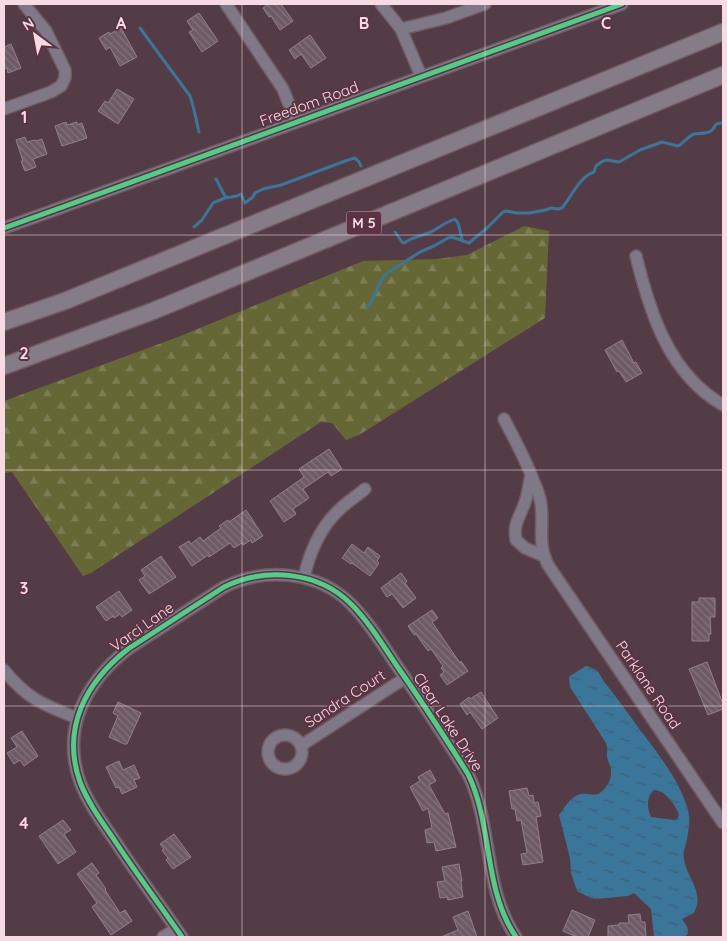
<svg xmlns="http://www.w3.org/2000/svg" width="727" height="941" font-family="Quicksand,sans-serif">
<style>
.forest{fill:url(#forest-firs)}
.water{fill:url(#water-ripples);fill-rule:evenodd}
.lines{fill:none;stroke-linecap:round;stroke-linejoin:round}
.stream{stroke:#3a7699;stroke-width:3}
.building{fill:url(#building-back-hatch);stroke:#92808a}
.minor-casing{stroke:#6f5a62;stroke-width:14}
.highway-casing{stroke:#6f5a62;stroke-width:19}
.minor{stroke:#7f7887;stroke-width:11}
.highway{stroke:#867c88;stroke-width:16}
.cycleway-casing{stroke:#5c3343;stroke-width:8}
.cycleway{stroke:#4dcf88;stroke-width:5}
.grid{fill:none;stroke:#f6dbe4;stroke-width:1;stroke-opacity:0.55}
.labels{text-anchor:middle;stroke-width:4;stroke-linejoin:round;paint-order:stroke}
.shield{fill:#5c3343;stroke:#c8a9b4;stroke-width:1}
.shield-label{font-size:14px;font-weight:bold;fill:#f6dbe4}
.street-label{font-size:15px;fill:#f6dbe4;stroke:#5c3343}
.grid-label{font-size:16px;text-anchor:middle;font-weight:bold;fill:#f6dbe4;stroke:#5c3343;stroke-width:4;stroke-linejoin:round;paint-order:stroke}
</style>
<defs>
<pattern id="forest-firs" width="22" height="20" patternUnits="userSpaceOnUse" patternTransform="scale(1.25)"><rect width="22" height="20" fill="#656835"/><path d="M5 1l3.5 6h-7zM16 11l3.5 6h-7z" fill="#7c7d52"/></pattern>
<pattern id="water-ripples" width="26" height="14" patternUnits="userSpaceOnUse" patternTransform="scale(1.25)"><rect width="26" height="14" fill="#3a7699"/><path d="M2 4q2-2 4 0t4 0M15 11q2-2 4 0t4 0" fill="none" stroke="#415f73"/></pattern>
<pattern id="building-back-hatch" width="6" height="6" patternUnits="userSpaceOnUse" patternTransform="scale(1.25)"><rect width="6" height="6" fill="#6e5a65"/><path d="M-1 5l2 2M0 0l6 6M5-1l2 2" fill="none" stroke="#83717b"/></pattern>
</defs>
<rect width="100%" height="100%" fill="#533c45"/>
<path class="forest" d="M524,226L549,231L545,318L359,435L346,440L332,423L321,422L91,573L83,576L12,472L4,473V401L178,337L363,261L437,259L467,255Z"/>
<path class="water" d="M586,666C589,667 593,668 596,670C600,673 602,679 605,683C614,694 622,705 630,716C651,746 678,775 688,810C691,821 688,834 686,844C684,850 683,853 684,859C687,879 705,892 694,913L682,919C686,925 690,928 687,935L685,936L654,937L651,909L634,893L628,896L595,899L591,898L577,891L571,873L570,858L559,815C565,807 569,799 578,795C585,792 591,796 598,794C606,790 612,779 611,771C611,765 607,761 607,755C607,751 608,748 606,743L570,687L569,678L570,676ZM654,790C665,790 676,805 679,815L677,819L674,820L651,817C647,809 646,797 654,790Z"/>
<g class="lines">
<path class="stream" d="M140,28L190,96C194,107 196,120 199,132
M216,179L226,198
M194,227L202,220L213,203L225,198L237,196L241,194L245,203L253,197L255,193L263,189L281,185L348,160L355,158L359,162L361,166
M395,232L402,242L404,243L411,239L431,232L446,223L455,219L458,223L462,239
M367,307L370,304L383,277L386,274L420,252L434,246L448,238L452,237L469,243L487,228L503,212L506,211L517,213H529L546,210L551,208L558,209L562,208C572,196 579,177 594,172L596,166L603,161L607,160L619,162L640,150L662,142L678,146C684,143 688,136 694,134C699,133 707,134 711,131C717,127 712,123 723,123"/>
</g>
<path class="building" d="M268,4H281L293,21L280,30L271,16L269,17L263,8Z
M199,13L218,41L202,52L189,32L193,30L187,21Z
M121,28L137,57L120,66L110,47L106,50L99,38L109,32L110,34Z
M310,35L326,58L311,68L301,54L295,59L289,50Z
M11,44L21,68L8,73L7,68L4,69V47Z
M117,89L134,99L118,124L98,111L105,101L108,103Z
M66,122L67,125L77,122V125L82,123L87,138L62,146L55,126Z
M25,137L27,142L35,140L36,141L42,139L47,154L33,159L36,167L25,171L21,161H23L16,140Z
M622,340L634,363L636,362L642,373L626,382L619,371L617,372L605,350Z
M329,449L342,469L331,476L328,472L303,489L309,498L293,509L296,514L284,522L270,501L304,477L299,469Z
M246,510L263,536L252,543L251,540L243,545L242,543L234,548L230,543L209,557L208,555L192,566L179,547L189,541L191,544L200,537L203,541L221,528L219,526L228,520L229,522Z
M352,544L364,553L368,547L380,556L377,561L379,563L370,576L352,563L351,564L342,558Z
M161,556L176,577L149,594L139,580L145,576L141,570Z
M401,573L407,581L405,583L416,598L403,608L392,594L387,597L381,588Z
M119,591L132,610L122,617L120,614L114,618L113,616L106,621L96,607Z
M699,598H715V617H710L711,634H709V641H692V602H699Z
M432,610L438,618L432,622L460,663L461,661L468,671L447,685L440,675L444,672L441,668L443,666L431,649L428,651L416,634L414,635L408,626Z
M707,662L723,704V709L708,715L689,669Z
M481,692L498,718L482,729L470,712L467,715L460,704L469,697L470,699Z
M118,702L141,713L127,744H124L109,737L118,716L113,713Z
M22,731L38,756L24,766L20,760L14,764L7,753L17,747L11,738Z
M119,761L123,770L134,765L140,778L134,780L137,787L122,794L119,787L116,788L106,767Z
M430,770L436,781L429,785L445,814L448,813L456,847L436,851L434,842L427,843L425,830L432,828L428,808L423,811L410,787L420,781L418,777Z
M527,788L529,796L533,795L534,803L538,802L541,816L536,817L543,862L523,865L521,854L527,853L521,820L517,821L515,809H512L509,791Z
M63,820L71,830L64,834L76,852L58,864L39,836Z
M174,834L191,857L173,869L166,860L168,858L162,850L164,849L160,844Z
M92,863L99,873L96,875L106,889L105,890L120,913L125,910L132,921L111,935L92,907L97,903L77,874Z
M459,864L462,881L461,882L463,897L448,900L447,897L440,898L437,882L445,881L442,867Z
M572,910L595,920L588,937H577L563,931Z
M468,911L477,937H441L458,930L453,917Z
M640,914L641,922H645L646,937H608V926L619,925V923H629L628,915Z"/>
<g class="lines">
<defs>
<path id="minor" d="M226,4L283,89L296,122
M381,4L401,29L421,76
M401,29L446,18L485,4
M4,109L51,92L61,86L65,78V70L46,31L24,4
M4,228L60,208L622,4
M636,256C650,313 669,374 723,405
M504,419C515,440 526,460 534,482C537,489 540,496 541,504C544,527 537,543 548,565L723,823
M531,475C529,484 528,493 525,502C520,518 513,522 516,540L525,548L544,556
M304,578C309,553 321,526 340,509C347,502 357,496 365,489
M4,670C27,699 44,705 77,718
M268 752a17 17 0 1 1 34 0a17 17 0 1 1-34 0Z
M302,745L405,678
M163,937L176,929
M182,937C160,905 136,873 115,841C102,822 88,803 80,782C61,728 86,682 128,649L224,587C265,567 318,571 351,604C370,623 384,647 399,669C423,703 446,739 468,774C493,825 483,889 516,937"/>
<path id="highway" d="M4,322L65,301L723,32
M4,366L153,311L723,75"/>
</defs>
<use href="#minor" class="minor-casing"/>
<use href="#highway" class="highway-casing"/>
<use href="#minor" class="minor"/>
<use href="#highway" class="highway"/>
<defs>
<path id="cycleway" d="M4,228L60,208L622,4
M182,937C160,905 136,873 115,841C102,822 88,803 80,782C61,728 86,682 128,649L224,587C265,567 318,571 351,604C370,623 384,647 399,669C423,703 446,739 468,774C493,825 483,889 516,937"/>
</defs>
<use href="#cycleway" class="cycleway-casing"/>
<use href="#cycleway" class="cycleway"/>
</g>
<path class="grid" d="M242,4V937M485,4V937M4,235H723M4,470H723M4,706H723"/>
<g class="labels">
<rect class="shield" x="346.5" y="211.5" width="35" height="23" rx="4"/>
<g class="shield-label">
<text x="364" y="228">M 5</text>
</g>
<g class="street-label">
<text transform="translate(309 104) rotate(-20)" y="5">Freedom Road</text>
<text transform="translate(142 627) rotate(-35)" y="5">Varci Lane</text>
<text transform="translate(648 685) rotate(56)" y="5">Parklane Road</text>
<text transform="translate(345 699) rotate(-33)" y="5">Sandra Court</text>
<text transform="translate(448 722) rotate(57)" y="5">Clear Lake Drive</text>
</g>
</g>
<g class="grid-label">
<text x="121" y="29">A</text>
<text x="364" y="29">B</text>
<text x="606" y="29">C</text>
<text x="24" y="123">1</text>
<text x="24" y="359">2</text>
<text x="24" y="594">3</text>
<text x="24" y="829">4</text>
</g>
<rect width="727" height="941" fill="none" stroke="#f6dbe4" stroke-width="10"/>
<g transform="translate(35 35) rotate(328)" stroke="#5c3343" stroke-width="4" paint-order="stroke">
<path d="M0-4L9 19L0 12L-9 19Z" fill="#f6dbe4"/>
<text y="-8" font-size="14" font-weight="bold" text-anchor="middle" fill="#f6dbe4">N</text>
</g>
</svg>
